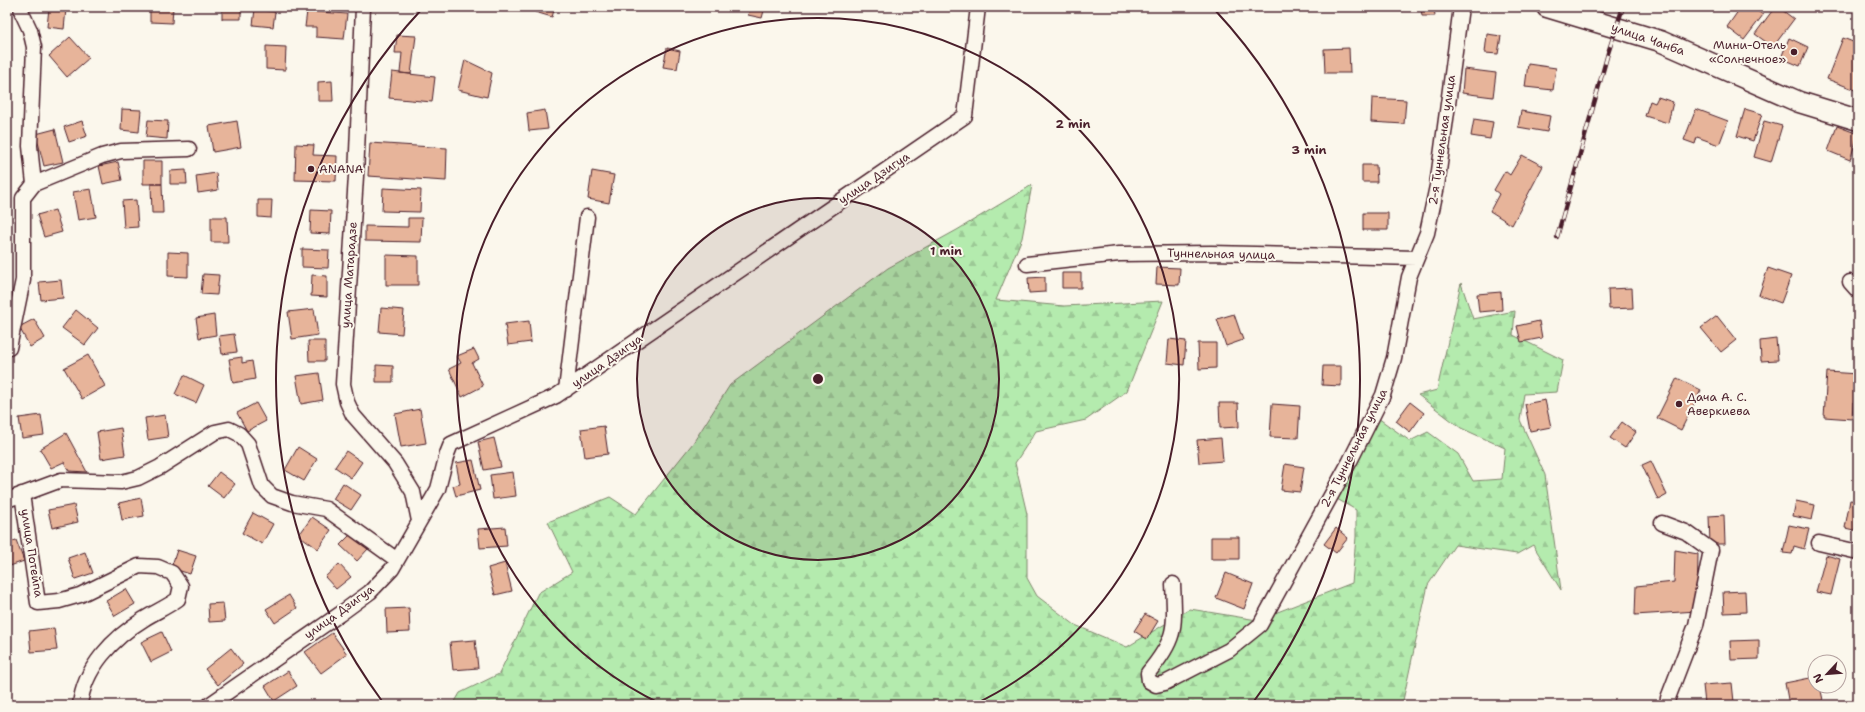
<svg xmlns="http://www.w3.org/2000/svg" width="1865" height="712" font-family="'Shantell Sans',sans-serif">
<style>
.forest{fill:url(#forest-firs);stroke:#7f856c}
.building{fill:#e7b49a;stroke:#4a1f2b}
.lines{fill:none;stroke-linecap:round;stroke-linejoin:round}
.street-casing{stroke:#4a1f2b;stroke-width:17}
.secondary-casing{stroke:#4a1f2b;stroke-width:23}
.street{stroke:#fbf7ec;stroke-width:14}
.secondary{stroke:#fbf7ec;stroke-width:20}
.rail-casing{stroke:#4a1f2b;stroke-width:4.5}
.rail{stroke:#fbf7ec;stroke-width:3;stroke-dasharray:9;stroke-linecap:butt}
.ring{fill:none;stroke:#4a1f2b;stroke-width:2}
.poi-dot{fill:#4a1f2b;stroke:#fbf7ec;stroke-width:1.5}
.labels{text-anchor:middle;stroke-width:4;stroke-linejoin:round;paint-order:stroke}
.street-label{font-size:12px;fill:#4a1f2b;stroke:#fbf7ec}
.poi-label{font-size:12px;fill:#4a1f2b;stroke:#fbf7ec;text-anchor:start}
.centre{fill:#4a1f2b;stroke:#fbf7ec;stroke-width:2}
.ring-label{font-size:12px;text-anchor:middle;font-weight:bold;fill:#4a1f2b;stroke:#fbf7ec;stroke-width:4;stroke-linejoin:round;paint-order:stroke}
</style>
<defs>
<pattern id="forest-firs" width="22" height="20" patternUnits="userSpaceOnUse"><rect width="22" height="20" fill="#b4ebae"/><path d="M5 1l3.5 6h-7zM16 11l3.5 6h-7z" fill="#9cc996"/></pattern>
</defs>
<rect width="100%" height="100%" fill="#fbf7ec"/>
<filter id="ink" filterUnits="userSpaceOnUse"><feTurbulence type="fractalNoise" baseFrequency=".025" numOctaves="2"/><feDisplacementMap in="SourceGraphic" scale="8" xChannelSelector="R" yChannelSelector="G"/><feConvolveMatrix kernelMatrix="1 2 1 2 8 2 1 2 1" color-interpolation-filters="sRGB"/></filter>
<g filter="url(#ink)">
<path class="forest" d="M1032,185L1022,238L996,300L1064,306L1163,301L1127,391L1086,420L1036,431L1015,463L1027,514V578L1037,596L1075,625L1127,647L1190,609L1257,620L1352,583L1356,537V510L1337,499L1378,418L1410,441L1428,432L1458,454L1473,481L1502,479L1505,448L1461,428L1418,395L1437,390L1461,283L1473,319L1515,311L1513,335L1563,360L1557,392L1524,394L1520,420L1545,475L1561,590L1533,545L1517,554L1455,545L1428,585L1402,705H453L460,693L499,674L538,593L572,572L548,522L610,497L636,514L693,443L730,385L888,268L957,230Z"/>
<path class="building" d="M150,7H173L172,23L150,22Z
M222,7H241V19H222Z
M537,7H555L552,17L535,12Z
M750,7H765L762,18L748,15Z
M1434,7L1435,16H1422L1421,8Z
M1741,7H1752L1763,15L1744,40L1727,27Z
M1775,7H1778L1794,19L1773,47L1755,34Z
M49,8L66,9L64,29L47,27Z
M255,9L275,12L273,27L253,25Z
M307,11L347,14L344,39L316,37V27H305Z
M1487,34L1501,36L1498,54L1485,53Z
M397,35L416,36L411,74L400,73L402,53H395Z
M70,37L89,58L67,77L49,56Z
M1789,38L1808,47L1800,66L1781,58Z
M1843,38L1858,44V91L1827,79Z
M266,46L286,47L285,70L266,69Z
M667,48L680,51L677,69L663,67Z
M1349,48L1350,73H1325L1324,49Z
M465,60L492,73L487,97L458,90Z
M1528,64L1556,68L1553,90L1525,87Z
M1464,69L1496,73L1493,97L1462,93Z
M392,72L435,77L432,102L389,98Z
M332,81L333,101H318V82Z
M1658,97L1673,102L1668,123L1645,116L1650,101L1655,103Z
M1372,98L1406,100L1404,124L1371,122Z
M122,109L141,110L139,132L121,130Z
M1696,109L1728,121L1719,145L1697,137L1695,144L1684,140Z
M1745,109L1762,114L1753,141L1737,136Z
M545,110L548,129L529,131L527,113Z
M1521,111L1550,116L1547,132L1518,127Z
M1474,119L1493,122L1490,139L1471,136Z
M148,120L168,121L167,139L146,137Z
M82,121L87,136L69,142L64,127Z
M237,121L241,147L213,152L209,126Z
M1764,121L1782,126L1771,162L1754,157Z
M1837,126L1858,134L1850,160L1828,151Z
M55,129L63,162L44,166L36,134Z
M370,143L447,148L446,181L368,176Z
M296,144L314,145L313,155L337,156L336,181L295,180Z
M1522,155L1543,166L1512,225L1490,211L1499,194L1494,190L1505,171L1510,175Z
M143,161H162V184H143Z
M118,162L122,180L103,184L99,166Z
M1362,165H1376L1377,182H1362Z
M186,170L187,184H170V171Z
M592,171L614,175L609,203L588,199Z
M216,173L218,190L198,193L196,176Z
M151,184H162L163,213H152Z
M383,188L421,190L420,212L382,211Z
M91,189L96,217L78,220L73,192Z
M136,200L138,227L124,228L122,201Z
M258,200H272L271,218L258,217Z
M55,210L62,232L44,237L37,215Z
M311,210L331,211L330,234L310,233Z
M1363,213H1388V230H1363Z
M211,217H227L228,242H211Z
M408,218H422L421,242L365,241V226L408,227Z
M302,249L329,250L328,268L302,267Z
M168,252L188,253V277L168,276Z
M386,255L418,256V285H386Z
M1157,267L1180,268L1179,285L1156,284Z
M1768,268L1791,276L1781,303L1759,295Z
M1062,273H1081V288H1062Z
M203,274L219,275L217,295L201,294Z
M312,275L327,276V297L311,296Z
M1045,277V292L1029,293L1028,278Z
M61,280L63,298L41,300L39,282Z
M1632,288L1633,308L1609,309L1608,289Z
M1501,292L1502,310L1479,312L1477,294Z
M381,308L404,310L402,334L379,332Z
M314,309L318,335L292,339L288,312Z
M76,310L98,328L85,345L62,328Z
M1234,314L1243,340L1226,346L1217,319Z
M214,315L216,335L199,338L196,318Z
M1717,316L1736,340L1721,352L1701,328Z
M34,319L45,338L30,347L19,327Z
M529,321L531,342L508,345L505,324Z
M1539,321L1542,338L1521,342L1517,326Z
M234,334L237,352L222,354L219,336Z
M1169,339L1186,341L1184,365L1167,363Z
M1776,339L1778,360L1761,361L1760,341Z
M308,341H325V361H309Z
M1198,343H1216V368L1199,369Z
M474,349L479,359L472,363L483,386L462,397L449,369L461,363L457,356Z
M88,355L105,386L82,399L64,368Z
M242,357V363L252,361L255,379L233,383L229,359Z
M376,365L393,366V382H376Z
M1323,366H1341V386L1322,385Z
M1827,372L1858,374V402H1853L1852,419L1824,417Z
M319,373L323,400L301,404L296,376Z
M184,375L204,385L196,403L175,394Z
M1677,378L1701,390L1681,430L1657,418Z
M7,395L10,421H7Z
M1545,400L1551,427L1530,431L1525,404Z
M1410,402L1424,413L1410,432L1396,421Z
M256,403L266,421L247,431L237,413Z
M1219,403H1238L1239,427L1220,428Z
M1272,404L1300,406L1298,438L1270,437Z
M420,409L426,443L401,447L395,414Z
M41,415L44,435L22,438L19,418Z
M165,415L168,437L148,440L145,418Z
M1622,422L1636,432L1625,448L1610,438Z
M604,426L608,454L585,457L581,429Z
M121,428L125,455L101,459L97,432Z
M66,433L87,472L69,471L64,462L51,468L40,449Z
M494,438L501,467L484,470L478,442Z
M1221,438L1223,461L1199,463L1197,440Z
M298,447L317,459L304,481L285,470Z
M346,451L362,462L351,478L335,467Z
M473,460L480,490L456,496L453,486L460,484L456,463Z
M1651,461L1667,495L1658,500L1642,465Z
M1285,464L1304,467L1300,492L1281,490Z
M219,472L235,484L224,498L208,486Z
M513,472L516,496L493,499L490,475Z
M343,483L361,495L351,510L333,499Z
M141,498L144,516L122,520L119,503Z
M1850,500L1858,501V531L1845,528Z
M1796,501L1815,505L1812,520L1793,516Z
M74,505L78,522L52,528L48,510Z
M253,513L273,524L262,544L242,533Z
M1724,515L1725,544H1710L1709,516Z
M312,517L331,530L318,549L299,535Z
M1789,525L1809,529L1804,549L1794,546L1792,554L1783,553Z
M505,527L507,546L480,548L478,529Z
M1336,528L1348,538L1336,553L1324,544Z
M352,533L368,549L357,561L340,545Z
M1211,537H1239V559H1211Z
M16,540L24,561L7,567V543Z
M177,550L196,556L190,574L171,568Z
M1675,550L1698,554L1697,611L1635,615L1636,586L1674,582Z
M85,552L93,573L75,579L68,558Z
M1826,555L1840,559L1831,595L1816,592Z
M505,563L512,591L495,595L488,568Z
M339,564L351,577L336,589L325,577Z
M1226,573L1253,584L1244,609L1216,598Z
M126,589L135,604L115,616L106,601Z
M1745,591L1746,612L1724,613L1723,592Z
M289,595L297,608L275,623L266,609Z
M223,603L225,621L209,622L208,604Z
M409,608L410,632L387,633L386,609Z
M1145,614L1158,621L1147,639L1134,631Z
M54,628L57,650L31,652L29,631Z
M162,632L171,652L151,662L141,642Z
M332,633L347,654L321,673L305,652Z
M475,640L478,668L453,670L450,642Z
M1759,640V659L1731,660L1730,641Z
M231,648L243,664L218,685L205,669Z
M288,671L297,686L274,701L265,686Z
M1815,677V686H1820L1824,705H1789L1785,683Z
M1732,683L1734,702L1705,704L1703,685Z"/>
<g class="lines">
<defs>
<path id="street" d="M21,7L22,13L30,30L34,47L30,146L34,184
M363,7L356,176L343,384L347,402L353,415L395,463L413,492L419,521
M1027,264L1119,254L1211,253L1416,258
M1850,282L1858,291
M9,348L23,280V198L34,184L102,156L121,151L189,149
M566,390L587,217
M22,494L38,603L59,601L80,595L139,566L158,567L172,573L181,586L178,599C167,607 155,612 144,619C113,638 84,668 80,705
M7,500L61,480L121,482L138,478L160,467L215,432L229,429L239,434L248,444L262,486L272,496L292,503L326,509L397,560
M1662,523L1686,532L1711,550L1696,625L1668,698L1667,705
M1819,543L1858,552
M1173,584C1175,628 1177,638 1148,673L1149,681L1156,685L1165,683L1229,650L1260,625L1350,461L1383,395L1394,358L1409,277L1427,233L1437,186L1461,7
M209,705L340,614L370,592L392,569L438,489L447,454L451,444L556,396L965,116L978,7"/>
<path id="secondary" d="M1547,7L1660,41L1799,102L1858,120"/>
</defs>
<use href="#street" class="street-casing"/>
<use href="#secondary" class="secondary-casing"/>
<use href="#street" class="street"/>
<use href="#secondary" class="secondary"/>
<defs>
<path id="rail" d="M1557,237L1608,53L1623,7"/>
</defs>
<use href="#rail" class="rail-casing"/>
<use href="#rail" class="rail"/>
</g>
</g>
<circle cx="818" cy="379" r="181" fill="#4a1f2b" fill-opacity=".12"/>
<g class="ring">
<circle cx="818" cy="379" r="181"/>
<path d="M663 705A361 361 0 1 1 973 705"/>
<path d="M382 701A542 542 0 0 1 422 9M1214 9A542 542 0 0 1 1254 701"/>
</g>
<g class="poi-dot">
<circle cx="1794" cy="52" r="4"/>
<circle cx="311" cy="169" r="4"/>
<circle cx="1679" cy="404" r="4"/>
</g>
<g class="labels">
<g class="street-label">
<text transform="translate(1648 39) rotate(19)" y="4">улица Чанба</text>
<text transform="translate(1442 140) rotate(-82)" y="4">2-я Туннельная улица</text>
<text transform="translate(874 178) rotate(-34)" y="4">улица Дзигуа</text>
<text transform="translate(1221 254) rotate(1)" y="4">Туннельная улица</text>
<text transform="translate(349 275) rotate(-86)" y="4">улица Матарадзе</text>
<text transform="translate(607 361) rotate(-35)" y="4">улица Дзигуа</text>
<text transform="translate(1354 448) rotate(-63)" y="4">2-я Туннельная улица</text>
<text transform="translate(32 553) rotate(81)" y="4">улица Потейпа</text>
<text transform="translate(339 612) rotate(-36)" y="4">улица Дзигуа</text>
</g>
<g class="poi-label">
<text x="1786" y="49" text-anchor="end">Мини-Отель<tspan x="1786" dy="14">«Солнечное»</tspan></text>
<text x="319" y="173">ANANA</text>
<text x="1687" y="401">Дача А. С.<tspan x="1687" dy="14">Аверкиева</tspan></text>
</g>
</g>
<circle cx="818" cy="379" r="6" class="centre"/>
<g class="ring-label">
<text x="1073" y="128">2 min</text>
<text x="1309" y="154">3 min</text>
<text x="946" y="255">1 min</text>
</g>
<rect width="1865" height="712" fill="none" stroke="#fbf7ec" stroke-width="24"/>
<rect x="12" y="12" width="1841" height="688" fill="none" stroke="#4a1f2b" stroke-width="1.5" filter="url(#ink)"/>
<g transform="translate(1827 674) rotate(244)"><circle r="19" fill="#fbf7ec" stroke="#b4a19f"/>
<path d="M0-3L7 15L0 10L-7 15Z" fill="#4a1f2b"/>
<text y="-6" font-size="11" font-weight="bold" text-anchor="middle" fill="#4a1f2b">N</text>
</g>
</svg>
